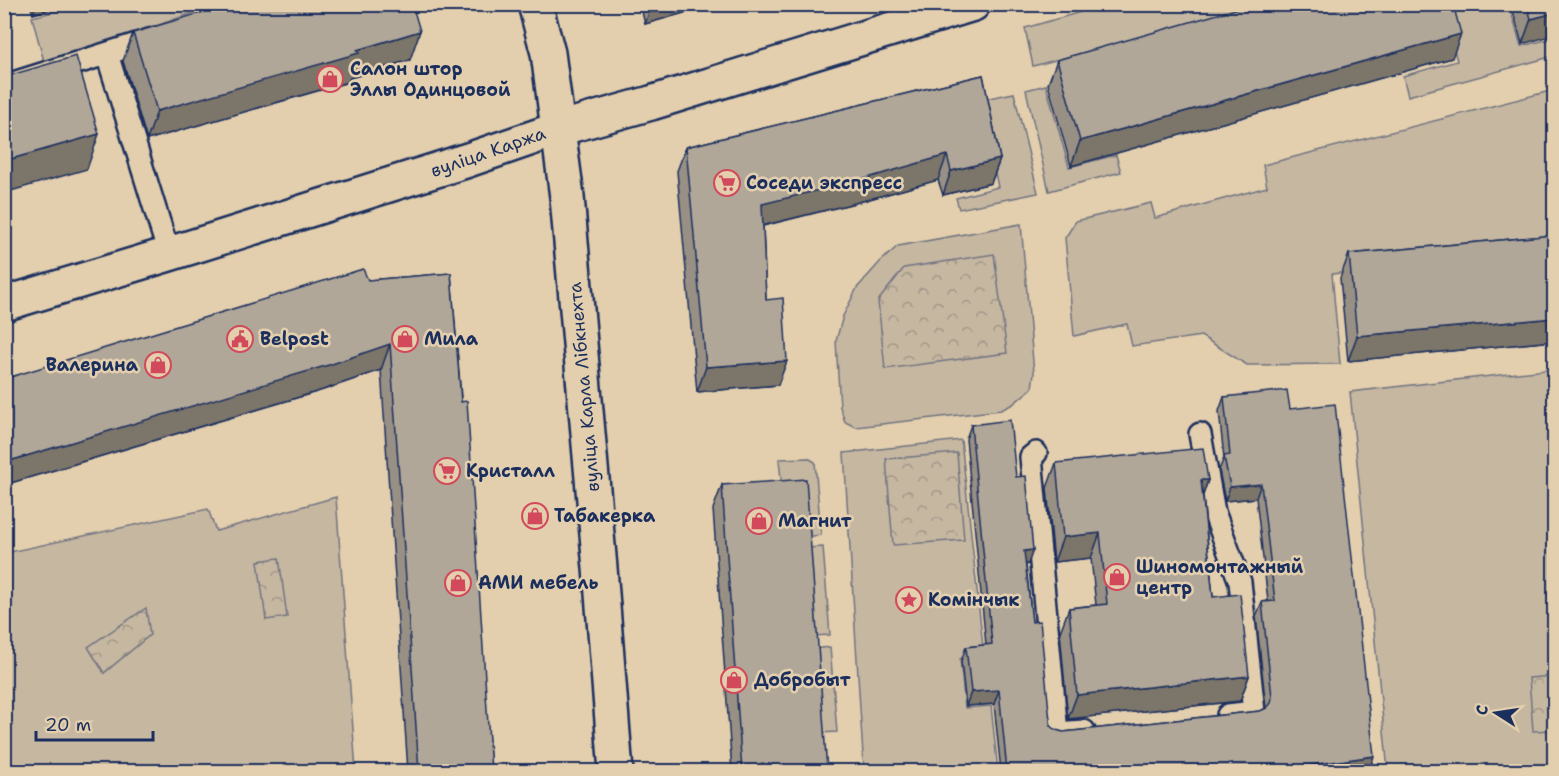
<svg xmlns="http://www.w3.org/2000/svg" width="1559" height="776" font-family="'Shantell Sans',sans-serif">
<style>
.grass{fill:#c6b7a1;stroke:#707380;stroke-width:1.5}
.park{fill:url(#park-crowns);stroke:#707380;stroke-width:1.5}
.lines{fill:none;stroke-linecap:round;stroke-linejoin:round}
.lane-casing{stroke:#1b2f5e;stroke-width:26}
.street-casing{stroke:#1b2f5e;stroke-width:38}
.secondary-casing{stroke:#1b2f5e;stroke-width:38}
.lane{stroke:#e3cfad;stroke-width:21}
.street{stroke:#e3cfad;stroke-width:33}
.secondary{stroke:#e3cfad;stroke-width:33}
.wall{fill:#989084;stroke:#1b2f5e;stroke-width:1.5}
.shaded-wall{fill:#7c756b;stroke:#1b2f5e;stroke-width:1.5}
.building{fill:#b1a799;stroke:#1b2f5e;stroke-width:1.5}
.labels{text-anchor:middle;stroke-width:5;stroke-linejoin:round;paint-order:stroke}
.poi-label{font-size:18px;font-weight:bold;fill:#1b2f5e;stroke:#e3cfad;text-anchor:start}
.street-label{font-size:18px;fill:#1b2f5e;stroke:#e3cfad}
</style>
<defs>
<pattern id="park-crowns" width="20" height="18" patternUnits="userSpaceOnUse" patternTransform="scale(1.5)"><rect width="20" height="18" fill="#c6b7a1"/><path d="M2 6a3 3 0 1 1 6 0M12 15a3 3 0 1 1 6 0" fill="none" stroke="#a09586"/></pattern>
</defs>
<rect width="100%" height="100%" fill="#e3cfad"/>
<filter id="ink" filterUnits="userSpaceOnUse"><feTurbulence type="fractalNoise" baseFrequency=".0167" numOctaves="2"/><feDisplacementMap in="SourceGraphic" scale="12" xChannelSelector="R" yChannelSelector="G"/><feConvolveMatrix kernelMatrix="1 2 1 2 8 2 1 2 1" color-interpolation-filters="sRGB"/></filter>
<g filter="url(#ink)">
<path class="grass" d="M83,5H215L45,65L32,17Z
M1105,5H1260L1033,66L1025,28Z
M1442,5H1509L1521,46L1554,38V56L1408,96L1403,76L1457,61Z
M1046,85L1069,167L1116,155L1121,172L1049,191L1026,90Z
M1554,90V251L1332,274L1340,364L1247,365L1201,336L1132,346L1127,324L1074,336L1065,238L1076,221L1151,203L1155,218L1267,187L1263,165Z
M1014,93L1038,193L959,209L956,198L998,187L979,100Z
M1021,224L1034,373L1032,388L1013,404L1001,410L856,427L845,422L840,407L836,341L843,316L857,288L880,262L898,246Z
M1554,369V771H1388L1350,392Z
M961,440L984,656L960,659L965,708L991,706L998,771H864L844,453Z
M808,458L815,462L821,535L805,537L783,499L779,459Z
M336,497L356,771L5,772V553L208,509L216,531Z
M823,547L830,635L813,636L806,548Z
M830,647L837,732L819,733L813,649Z"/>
<path class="park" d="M994,254L1007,353L885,369L878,301L904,268Z
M957,453L964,540L893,545L886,459Z
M279,558L287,617L266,620L258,561Z
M146,608L150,635L104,673L88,647Z
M1554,676V730L1533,731L1529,678Z"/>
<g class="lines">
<defs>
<path id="lane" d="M107,54L169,254
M4,86L156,38
M1200,434L1214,512L1240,582L1254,712L1228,715
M1036,453L1031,457L1057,733L1084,731"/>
<path id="street" d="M4,304L169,254L468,160L558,129L651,103L973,4"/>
<path id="secondary" d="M535,4L548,53L567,197L600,568L616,772"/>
</defs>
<use href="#lane" class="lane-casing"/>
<use href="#street" class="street-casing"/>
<use href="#secondary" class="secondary-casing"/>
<use href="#lane" class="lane"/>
<use href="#street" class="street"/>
<use href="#secondary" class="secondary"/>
</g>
<path class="wall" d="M30,4H68L33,14Z
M640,4H716L645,24Z
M1511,4H1554L1522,44Z
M133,33L410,60L350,78L348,82L147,140L123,61Z
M1452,58L1071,166L1048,84L1057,60Z
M983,75L1000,159L991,183L943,195L938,180L855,203L763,226L766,300L778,385L697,392L677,171L686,147Z
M1554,235V341L1348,361L1340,278L1349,254Z
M451,273L491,771H408L381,370L323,390L4,485V379L368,280Z
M1224,397L1290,409L1374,756L1369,770L1357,771H1001L994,704L966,706L961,661L966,647L986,645L966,439L971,425L1016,477L1028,564L1026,565L1032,622L1050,721L1051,726L1056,730L1063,732L1260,711L1266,708L1256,616L1262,602L1268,601L1256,498L1225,501L1219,470L1224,458L1219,411Z
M1056,463L1208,480L1203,495L1213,597L1249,676L1240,701L1068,719L1060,632L1069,608L1096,605L1091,558L1054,562L1047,488Z
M722,485L827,771H732L713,509Z"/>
<path class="shaded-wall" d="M36,4H68L33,14Z
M652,4H716L645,24Z
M1554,13V35L1522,44L1531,19Z
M420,31L410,60L350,78L348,82L147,140L157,111Z
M1461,34L1452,58L1071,166L1080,141Z
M99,134L87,169L4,193V161Z
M947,155L938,180L855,203L753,228L762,204Z
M1000,159L991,183L943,195L951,171Z
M1554,318V341L1348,361L1357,336Z
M390,344L381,370L323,390L4,485V465L6,462Z
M787,361L778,385L697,392L706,367Z
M1201,480H1208L1200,504Z
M1261,484L1256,498L1225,501L1230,487Z
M1100,533L1091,558L1054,562L1063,537Z
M1033,550L1028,564L1019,565L1024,551Z
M1249,676L1240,701L1068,719L1077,695Z
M999,690L994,704L966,706L971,692Z
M1374,756L1369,770L1357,771H1269Z"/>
<path class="building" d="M230,4H412L420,31L357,50L359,53L157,111L133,33Z
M1253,4H1453L1461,34L1080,141L1057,60Z
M1527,4H1554V13L1531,19Z
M76,56L99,134L4,161V77Z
M983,75L1000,159L951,171L947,155L864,179L762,204L766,300L783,298L787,361L706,367L686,147Z
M1554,235V318L1357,336L1349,254Z
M363,269L368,280L451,273L461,402L467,401L491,771H419L390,344L332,364L6,462L4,458V379Z
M1287,390L1290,409L1335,404L1374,756L1269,771H1007L999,690L971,692L966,647L992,644L971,425L1010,420L1016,477L1026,476L1033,550L1024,551L1032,622L1040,621L1050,721L1051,726L1056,730L1063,732L1260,711L1267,708L1271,703L1272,697L1262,602L1275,601L1261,484L1230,487L1224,456L1230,455L1224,397Z
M1203,448L1208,480H1201L1213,597L1240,594L1249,676L1077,695L1069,608L1107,604L1100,533L1063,537L1056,463Z
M806,479L827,771H742L722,485Z
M4,718L6,741H4Z"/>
</g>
<defs>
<symbol id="shop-ring" viewBox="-11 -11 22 22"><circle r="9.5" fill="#e3cfad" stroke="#d1495b" stroke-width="1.5"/><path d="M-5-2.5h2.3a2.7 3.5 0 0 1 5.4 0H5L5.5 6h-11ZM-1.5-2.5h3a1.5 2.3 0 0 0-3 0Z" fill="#d1495b"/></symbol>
<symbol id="supermarket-ring" viewBox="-11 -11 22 22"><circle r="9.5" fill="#e3cfad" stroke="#d1495b" stroke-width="1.5"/><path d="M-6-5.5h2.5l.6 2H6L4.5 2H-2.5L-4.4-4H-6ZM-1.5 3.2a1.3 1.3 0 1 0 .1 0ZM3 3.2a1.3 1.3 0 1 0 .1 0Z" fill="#d1495b"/></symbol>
<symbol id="civic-ring" viewBox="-11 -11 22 22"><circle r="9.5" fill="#e3cfad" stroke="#d1495b" stroke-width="1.5"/><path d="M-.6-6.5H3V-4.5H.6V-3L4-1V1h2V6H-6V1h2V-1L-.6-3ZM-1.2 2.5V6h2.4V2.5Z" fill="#d1495b"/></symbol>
<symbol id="sight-ring" viewBox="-11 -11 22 22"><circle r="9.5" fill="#e3cfad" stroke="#d1495b" stroke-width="1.5"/><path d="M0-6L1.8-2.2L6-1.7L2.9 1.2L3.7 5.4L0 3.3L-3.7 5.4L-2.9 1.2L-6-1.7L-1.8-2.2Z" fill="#d1495b"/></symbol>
</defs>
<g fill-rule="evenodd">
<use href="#shop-ring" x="315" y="64" width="30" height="30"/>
<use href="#supermarket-ring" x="712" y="168" width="30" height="30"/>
<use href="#civic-ring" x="225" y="324" width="30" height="30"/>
<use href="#shop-ring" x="390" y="324" width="30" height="30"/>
<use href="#shop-ring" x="143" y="350" width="30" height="30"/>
<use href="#supermarket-ring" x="432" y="456" width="30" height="30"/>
<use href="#shop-ring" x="520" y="501" width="30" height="30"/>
<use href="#shop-ring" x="744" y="506" width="30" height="30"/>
<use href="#shop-ring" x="1102" y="562" width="30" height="30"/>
<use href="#shop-ring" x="443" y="568" width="30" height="30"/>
<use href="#sight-ring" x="894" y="585" width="30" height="30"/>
<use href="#shop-ring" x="719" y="665" width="30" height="30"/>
</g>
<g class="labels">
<g class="poi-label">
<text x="350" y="75">Салон штор<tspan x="350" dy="21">Эллы Одинцовой</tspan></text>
<text x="746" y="189">Соседи экспресс</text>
<text x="260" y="345">Belpost</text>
<text x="424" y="345">Мила</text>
<text x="138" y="371" text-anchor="end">Валерина</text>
<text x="466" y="477">Кристалл</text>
<text x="554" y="522">Табакерка</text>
<text x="778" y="527">Магнит</text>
<text x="1136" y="573">Шиномонтажный<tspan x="1136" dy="21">центр</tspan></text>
<text x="478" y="589">АМИ мебель</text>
<text x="928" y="606">Комінчык</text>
<text x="754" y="686">Добробыт</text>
</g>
<g class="street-label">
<text transform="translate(488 152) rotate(-19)" y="6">вуліца Каржа</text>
<text transform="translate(584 387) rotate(-95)" y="6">вуліца Карла Лібкнехта</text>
</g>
</g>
<rect width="1559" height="776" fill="none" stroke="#e3cfad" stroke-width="24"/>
<rect x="12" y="12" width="1535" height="752" fill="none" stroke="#1b2f5e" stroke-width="2" filter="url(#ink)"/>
<g transform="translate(1496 713) rotate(282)" stroke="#e3cfad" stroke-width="4.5" paint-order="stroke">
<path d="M0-4.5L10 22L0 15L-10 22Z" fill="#1b2f5e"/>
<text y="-9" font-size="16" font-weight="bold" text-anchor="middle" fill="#1b2f5e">С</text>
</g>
<path d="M36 731v9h117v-9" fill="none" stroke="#1b2f5e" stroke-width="3"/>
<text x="45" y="731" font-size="18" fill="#1b2f5e" stroke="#e3cfad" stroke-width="4.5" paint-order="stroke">20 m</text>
</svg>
